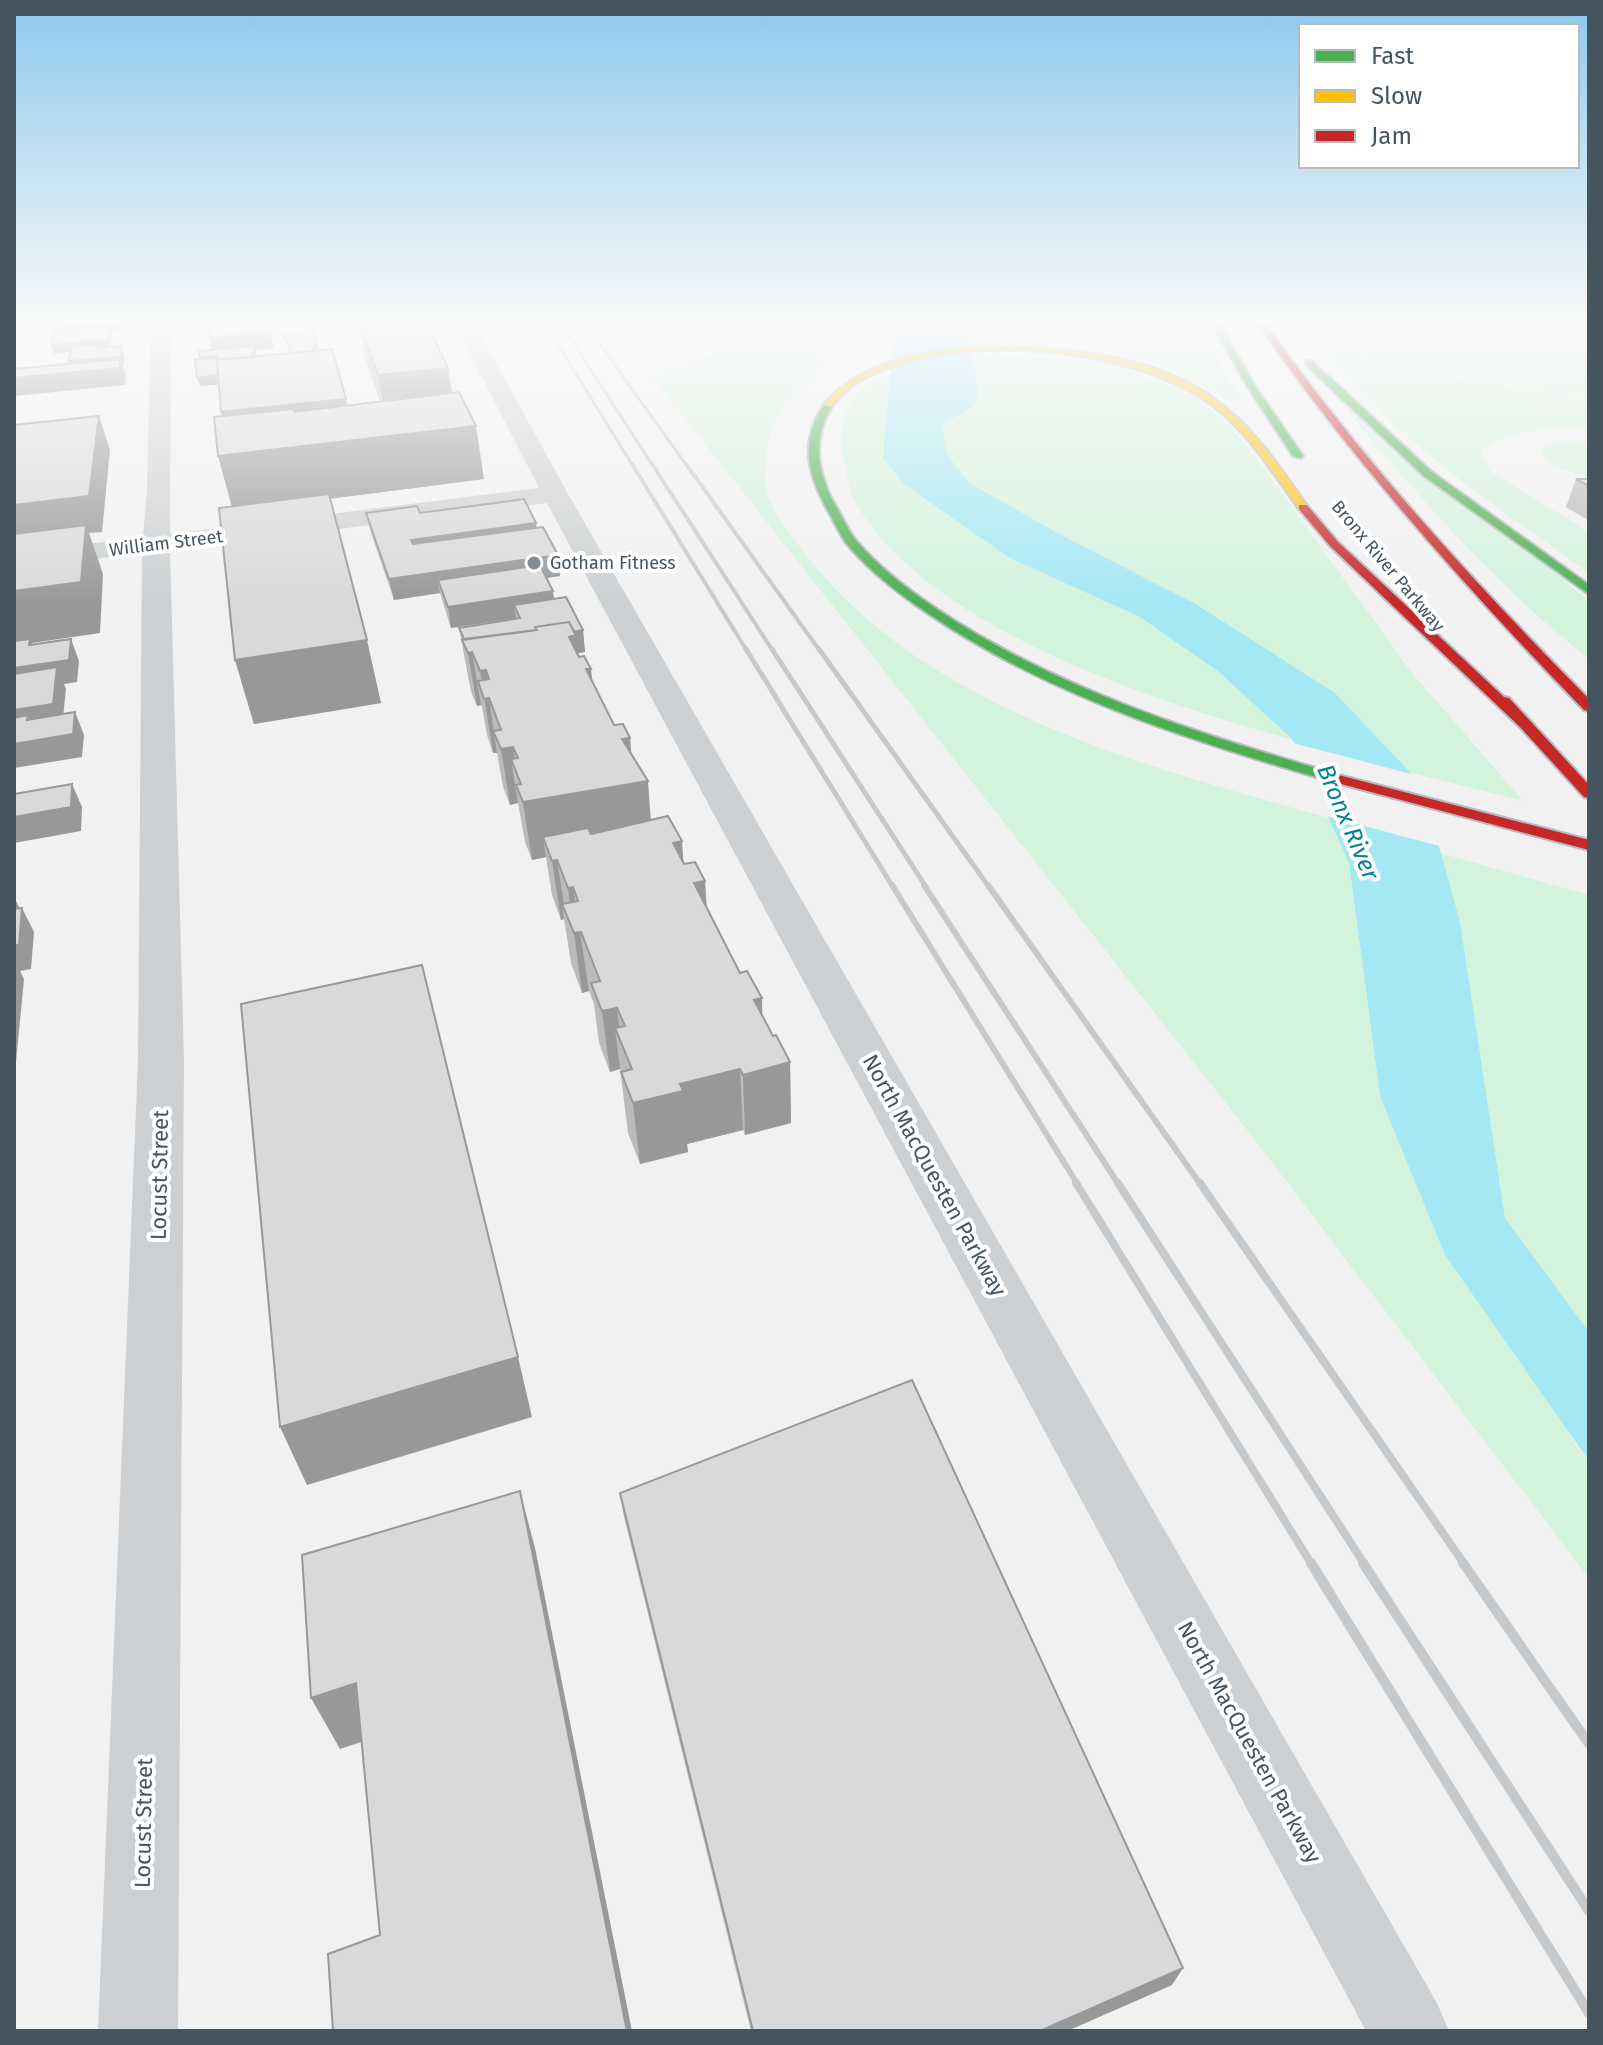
<svg xmlns="http://www.w3.org/2000/svg" width="1603" height="2045" font-family="'Fira Sans',sans-serif">
<style>
.green{fill:#d3f3dd}
.water{fill:#a4e8f4}
.pier{fill:#f2f1f1}
.lines{fill:none;stroke-linecap:round;stroke-linejoin:round}
.fast-casing{stroke:#b5bbc1;stroke-width:4}
.slow-casing{stroke:#b5bbc1;stroke-width:4}
.jam-casing{stroke:#b5bbc1;stroke-width:4}
.street{fill:#cdd0d2;fill-rule:evenodd}
.fast{fill:#4caf50;fill-rule:evenodd}
.slow{fill:#ffc107;fill-rule:evenodd}
.jam{fill:#c62828;fill-rule:evenodd}
.rail-far5{stroke:#c6c9cb;stroke-width:3}
.rail-far4{stroke:#c6c9cb;stroke-width:4}
.rail-far3{stroke:#c6c9cb;stroke-width:5}
.rail-far2{stroke:#c6c9cb;stroke-width:6}
.rail-far1{stroke:#c6c9cb;stroke-width:8}
.rail{stroke:#c6c9cb;stroke-width:10}
.wall{fill:#bbbbbc}
.shaded-wall{fill:#989899}
.building{fill:#d9d9db;stroke:#989899;stroke-width:2}
.poi-dot{fill:#828c93;stroke:#fff;stroke-width:3}
.labels{text-anchor:middle;stroke-width:8;stroke-linejoin:round;paint-order:stroke}
.far-street-label{font-size:18px;fill:#455560;stroke:#fff}
.far-poi-label{font-size:18px;fill:#455560;stroke:#fff;text-anchor:start}
.street-label{font-size:22px;fill:#455560;stroke:#fff}
.water-label{font-size:24px;font-style:italic;fill:#038097;stroke:#fff}
</style>
<rect width="100%" height="100%" fill="#f2f1f1"/>
<path class="green" d="M798,319L896,320L908,319L906,336L877,340L832,335Z
M1000,319H1194L1242,401L1230,402L1196,380L1159,365L1021,326L981,325Z
M1298,319H1340L1368,361L1589,401V426C1558,430 1499,427 1481,453L1491,472L1589,532V573L1466,485L1391,422Z
M1349,319H1516L1583,335L1589,339V399L1372,360Z
M729,327C762,328 800,340 824,364C817,375 808,380 798,389C774,411 765,444 765,477C765,504 787,530 803,551C922,709 1147,767 1329,818L1349,863L1380,1096L1577,1447L1589,1461V1578L1248,1131L652,377L713,354L716,331Z
M996,354L1099,362L1169,385L1203,402L1229,425L1265,470L1412,673L1523,801L1409,772L1335,693L1194,603L1061,535L968,482L946,453L943,423L975,405L889,401L883,458L1010,558L1140,617L1219,672L1293,740C1157,702 937,633 858,507C847,488 844,464 842,443C837,363 940,361 996,354Z
M1330,390L1589,601V659C1491,582 1409,486 1330,390Z
M1589,441V477L1555,467L1540,453L1542,448L1558,442Z
M1440,853L1589,895V1332L1505,1218L1460,922Z"/>
<path class="water" d="M895,319H967L978,394L975,405L943,424L946,453L968,482L1061,535L1194,603L1335,693L1422,785L1460,922L1505,1218L1589,1332V1461L1445,1255L1380,1096L1349,863L1293,740L1219,672L1140,617L1010,558L905,485L883,458Z"/>
<path class="pier" d="M1289,742L1419,776L1426,783L1443,847L1323,815Z"/>
<g class="lines">
<defs>
<path id="fast" d="M1209,319H1217L1255,386L1303,456L1301,458L1293,456L1247,386Z
M1306,361H1312L1432,472L1589,585V594L1424,476L1306,365Z
M825,403L833,405C811,439 817,474 837,508C843,518 848,530 855,539C878,567 909,590 938,610C1058,690 1199,734 1336,774V780H1326C1189,740 1048,695 929,614C899,594 869,571 846,543C839,533 834,521 828,511C807,473 799,441 825,403Z"/>
<path id="slow" d="M980,347C1060,347 1156,352 1221,404C1257,431 1282,471 1308,507L1299,509C1270,469 1242,422 1199,396C1113,344 946,331 858,382C847,388 839,398 831,407L823,405C863,359 923,352 980,347Z"/>
<path id="jam" d="M1254,319H1262C1359,456 1471,580 1589,699V711L1584,710C1465,587 1352,460 1254,319Z
M1299,505H1307L1338,542L1504,697L1509,698L1589,785V798L1584,797L1520,727L1330,546L1299,509Z
M1331,773L1589,840V850L1326,780V774Z"/>
</defs>
<use href="#fast" class="fast-casing"/>
<use href="#slow" class="slow-casing"/>
<use href="#jam" class="jam-casing"/>
<path class="street" d="M151,319H171L170,534L539,488L452,319H472L568,494L1437,2003L1449,2031H1366L547,503L170,550L184,1060L178,2031H98L138,1060L142,553L14,569V553L143,537L147,490Z"/>
<use href="#fast" class="fast"/>
<use href="#slow" class="slow"/>
<use href="#jam" class="jam"/>
<path class="rail-far5" d="M542,319L633,466
M558,319L653,466
M582,319L687,466"/>
<path class="rail-far4" d="M632,464L747,651
M652,464L773,651
M686,464L820,651"/>
<path class="rail-far3" d="M746,649L893,887
M772,649L926,887
M819,649L989,887"/>
<path class="rail-far2" d="M892,885L1078,1185
M924,885L1119,1185
M988,885L1201,1185"/>
<path class="rail-far1" d="M1076,1183L1312,1565
M1118,1183L1365,1565
M1200,1183L1465,1565"/>
<path class="rail" d="M1311,1563L1589,2013
M1363,1563L1589,1911
M1463,1563L1589,1744"/>
</g>
<path class="wall" d="M219,319H283L284,321L268,322L274,348L255,350L256,356L290,353L284,334L318,350L348,405L380,401L364,355L357,319L452,393L484,479L330,499L381,703L254,724L235,660L232,506L219,384L200,386V360L212,350L209,338L220,324Z
M1576,479H1589V521L1566,507Z
M366,513H420L536,528L560,576L547,578L554,599L583,630L585,652L578,653V655L614,725L632,755L651,820L684,864L705,881L707,908L740,973L762,998V1016L773,1036L790,1062L791,1123L745,1135L743,1130L687,1144L688,1152L640,1164L628,1133L620,1069L610,1072L599,1043L594,1004L589,991L582,993L571,963L564,919L561,920L552,895L546,857L532,860L525,842L518,803L510,805L503,787L497,753H493L487,735L482,707L481,705L477,706L471,692L459,628L516,618L451,628L440,593L394,600L371,533Z
M620,1493L1172,1985L1067,2031H751L624,1517Z"/>
<path class="shaded-wall" d="M73,319H120V331L111,332L112,335L110,348L54,354L51,345L61,337L56,320Z
M219,319H283L284,321L268,322L274,348L255,350L257,362L213,354L209,338L221,326Z
M122,346L124,355V365H122L126,376L125,385L15,396L14,393V378L72,370L69,361Z
M217,356L220,364L202,366L199,357Z
M448,368L455,410L386,418L378,375Z
M257,372V381L200,386L197,378Z
M346,399L355,440L476,426L484,479L233,511L218,456L233,454L221,412Z
M99,416L110,450L102,532L89,533L103,574L100,633L32,643L39,661L71,639L79,661L77,682L64,684L66,689L62,727L75,712L84,735L82,757L14,768V505Z
M536,523L538,543L415,560L411,540Z
M558,555L560,576L443,593L438,580L440,593L394,600L389,579Z
M553,591L556,612L514,605L516,618L451,628L448,607Z
M583,630L585,652L578,653L582,688L538,637Z
M367,640L381,703L254,724L235,660Z
M467,648L472,652L481,705L477,706Z
M586,669H591L597,723Z
M486,670L492,705L489,698L497,753H493L480,671Z
M630,738L634,783L648,781L652,837H543L546,857L532,860L523,802L622,739Z
M513,747L518,778L511,759L518,803L510,805L501,749Z
M72,784L82,807L81,831L14,843V817Z
M682,841L686,899L673,843Z
M557,860L565,910L562,904L564,919L561,920L552,861Z
M705,881L708,940L694,883Z
M573,887L589,991L582,993L568,888Z
M14,897L22,913V908L34,932L31,969L20,971L24,979L14,1083Z
M762,998L763,1058L754,1000Z
M617,1008L621,1043L615,1028L620,1069L610,1072L602,1011Z
M790,1062L791,1123L745,1135L743,1075Z
M740,1069L743,1130L687,1144L688,1152L640,1164L633,1103L680,1084Z
M518,1357L532,1417L307,1485L280,1427Z
M520,1491L535,1548L632,2031H627Z
M356,1683L382,1735L340,1749L311,1698Z
M1183,1968L1172,1985L1067,2031H1040Z"/>
<path class="building" d="M358,319H425L448,368L378,375Z
M267,320L270,332L209,338L208,325Z
M109,327L107,340L51,345L54,332Z
M313,332L317,347L313,348L314,351L291,353L284,334Z
M98,344V348L122,346L121,357L69,361L72,346Z
M254,346L255,353H252L253,357L217,360L218,375L197,378L195,360L218,358L217,356L199,357V351Z
M332,349L346,399L221,412L217,360Z
M120,359V368L14,378V369Z
M459,392L476,426L218,456L214,417L293,409L294,412Z
M99,416L89,496L14,505V425Z
M1576,479H1589V486Z
M329,494L367,640L235,660L219,508Z
M524,499L536,523L411,540L413,544L543,527L558,555L389,579L366,513L417,506L420,513Z
M86,525L81,582L14,591V534Z
M540,565L553,591L448,607L438,580Z
M566,597L583,630L574,632L569,622L535,627L536,630L464,639L459,628L520,618L514,605Z
M569,622L576,635L569,637L579,657L584,656L591,669H586L614,725L623,724L630,738L622,739L648,781L523,802L516,785L521,784L511,759L518,758L513,747L501,749L493,731L501,730L489,698L484,699L478,681L489,679L486,670L480,671L472,652L468,653L462,640L537,630L535,627Z
M30,639L29,645L71,639L69,660L14,668V641Z
M57,667L53,704L14,710V674Z
M75,712L73,734L14,744V718L28,715L27,720Z
M72,784L71,807L14,817V794Z
M668,816L682,841L673,843L684,864L695,862L705,881L694,883L740,973L747,971L762,998L754,1000L773,1036L776,1035L790,1062L743,1075L740,1069L680,1084L683,1091L633,1103L621,1072L632,1069L615,1028L625,1026L617,1008L602,1011L591,983L600,981L581,932L574,933L562,904L578,901L573,887L568,888L557,860L552,861L543,837L588,828L591,834Z
M22,908L19,945H14V909Z
M422,965L518,1357L280,1427L241,1004Z
M912,1380L1183,1968L1040,2031H753L620,1493Z
M520,1491L627,2031H333L328,1954L380,1935L356,1683L311,1698L302,1555Z"/>
<linearGradient id="sky" x2="0" y2="1"><stop stop-color="#8dc9ed"/><stop offset="0.53" stop-color="#f9f9f9"/><stop offset="1" stop-color="#f9f9f9" stop-opacity="0"/></linearGradient>
<rect width="1603" height="605" fill="url(#sky)"/>
<circle class="poi-dot" cx="534" cy="563" r="8"/>
<g class="labels">
<g class="far-street-label">
<text transform="translate(166 543) rotate(-7)" y="6">William Street</text>
<text transform="translate(1388 566) rotate(50)" y="6">Bronx River Parkway</text>
</g>
<g class="far-poi-label">
<text x="550" y="569">Gotham Fitness</text>
</g>
<g class="street-label">
<text transform="translate(159 1175) rotate(-89)" y="8">Locust Street</text>
<text transform="translate(935 1175) rotate(61)" y="8">North MacQuesten Parkway</text>
<text transform="translate(1250 1742) rotate(61)" y="8">North MacQuesten Parkway</text>
<text transform="translate(143 1823) rotate(-89)" y="8">Locust Street</text>
</g>
<g class="water-label">
<text transform="translate(1348 822) rotate(67)" y="8">Bronx River</text>
</g>
</g>
<rect width="1603" height="2045" fill="none" stroke="#455560" stroke-width="32"/>
<rect x="1299" y="24" width="280" height="144" fill="#ffffff" stroke="#b5bbbf" stroke-width="2"/>
<rect x="1315" y="50" width="40" height="12" fill="#4caf50" stroke="#b5bbbf" stroke-width="2"/>
<text x="1371" y="64" font-size="24" fill="#455560">Fast</text>
<rect x="1315" y="90" width="40" height="12" fill="#ffc107" stroke="#b5bbbf" stroke-width="2"/>
<text x="1371" y="104" font-size="24" fill="#455560">Slow</text>
<rect x="1315" y="130" width="40" height="12" fill="#c62828" stroke="#b5bbbf" stroke-width="2"/>
<text x="1371" y="144" font-size="24" fill="#455560">Jam</text>
</svg>
